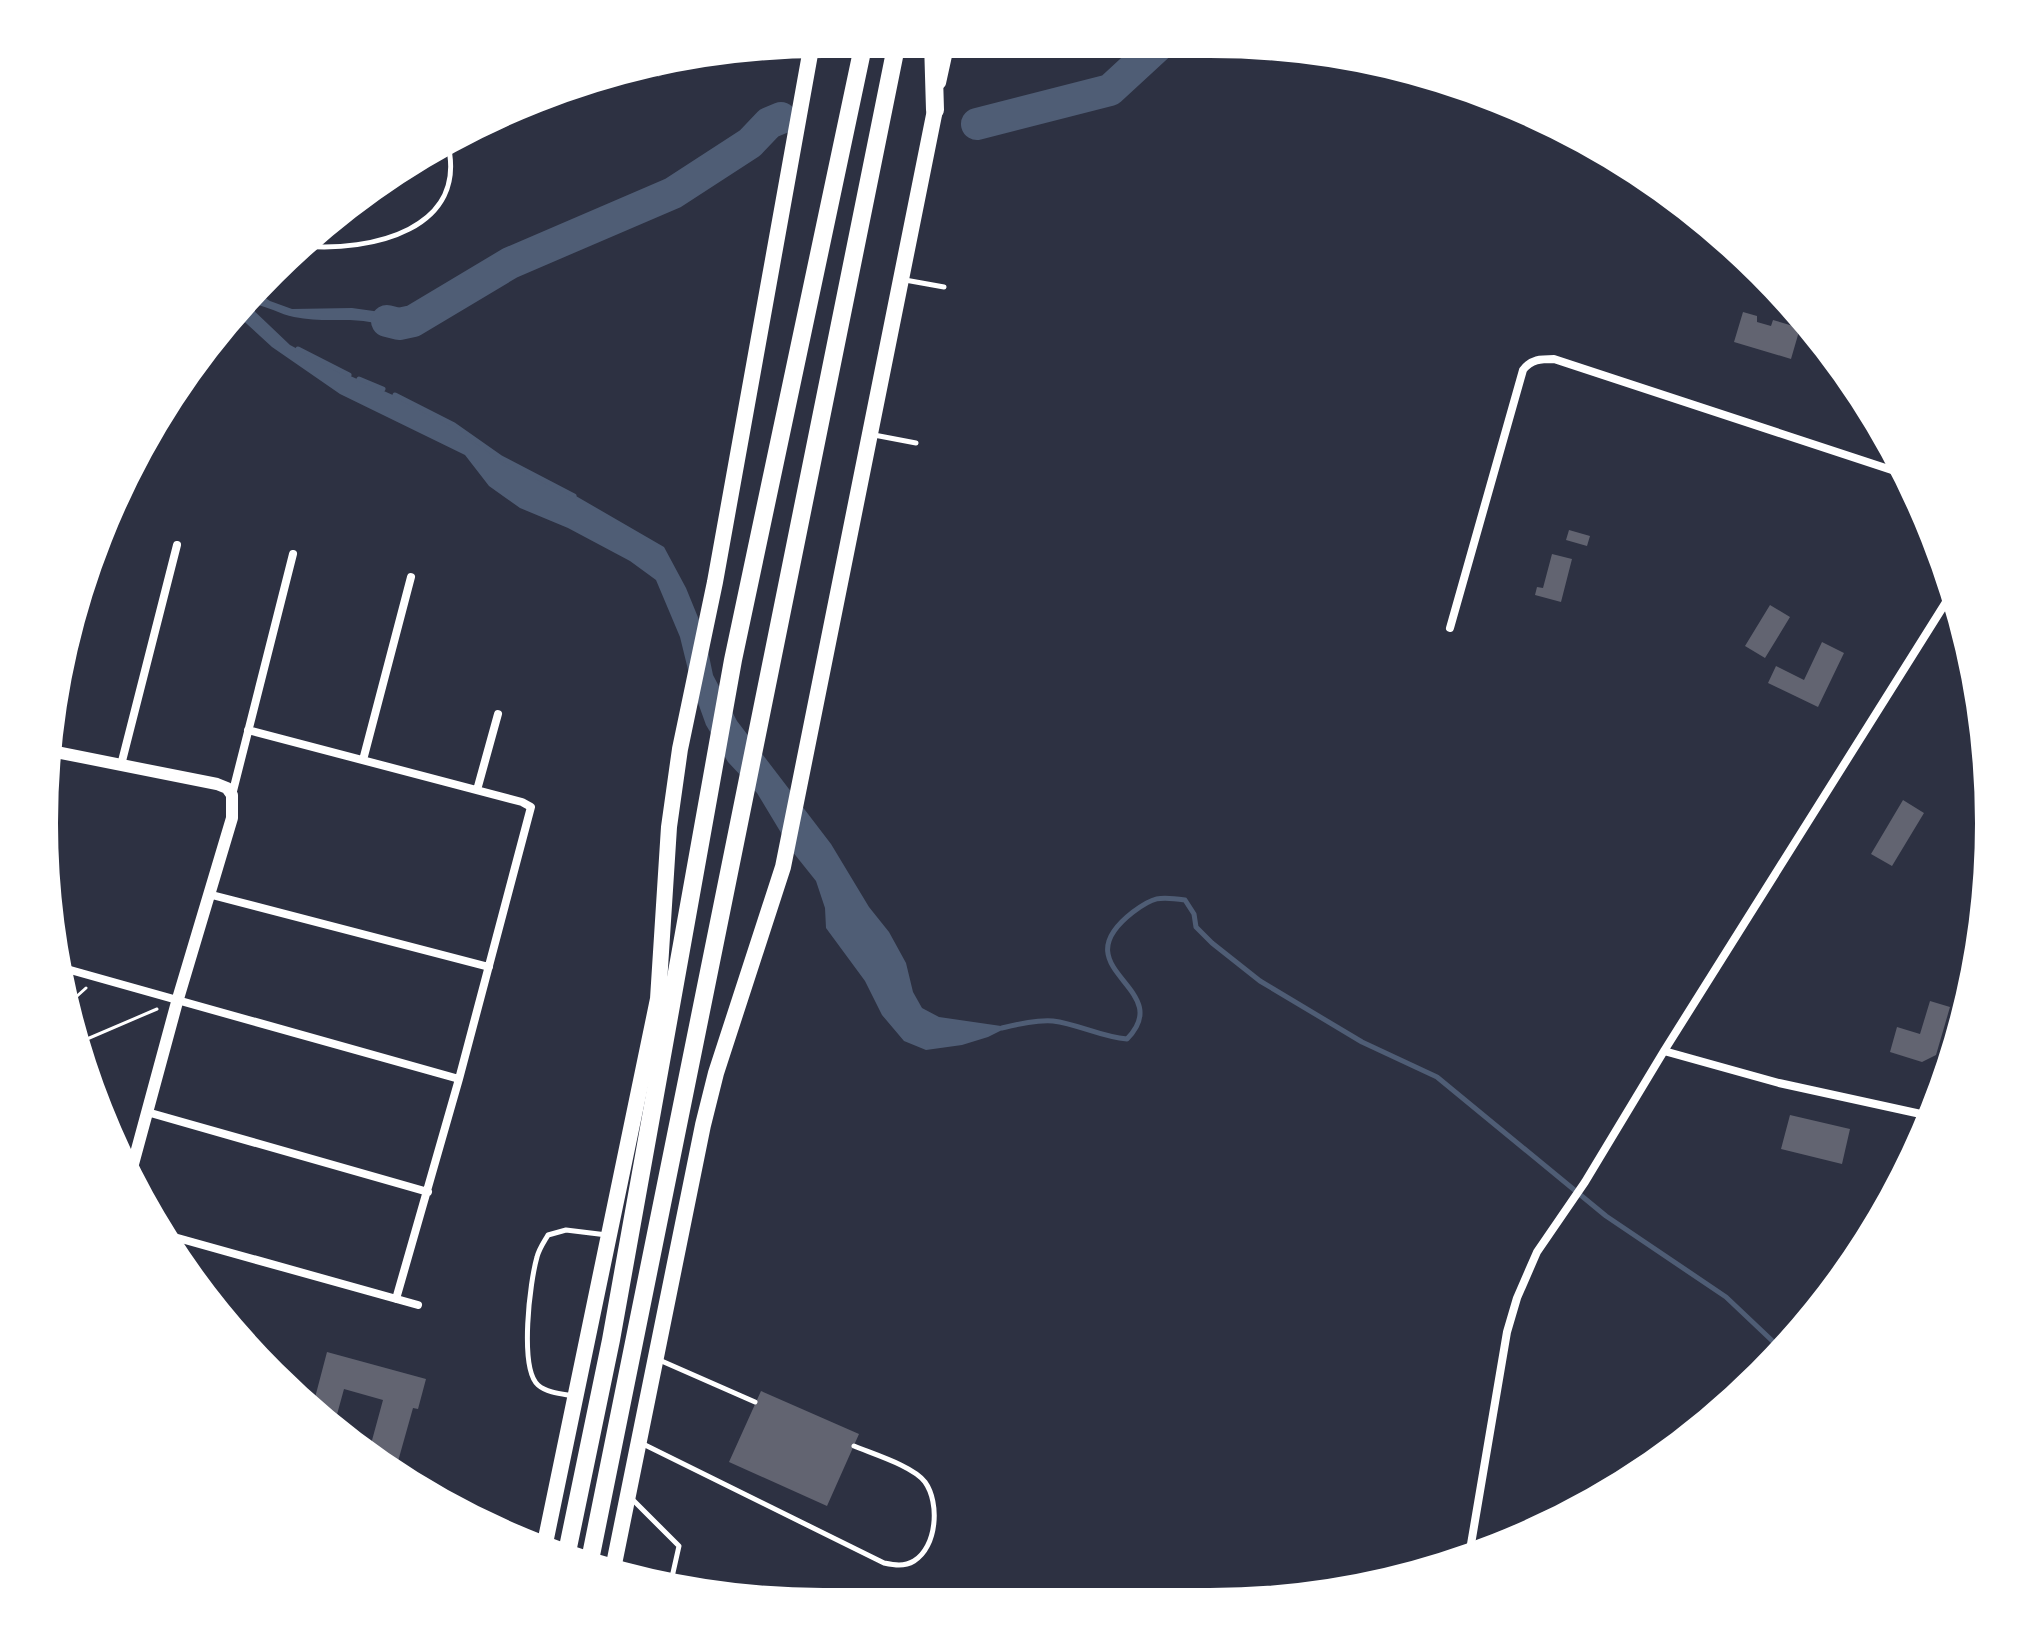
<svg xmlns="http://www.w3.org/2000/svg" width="2033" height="1646" font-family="Montserrat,sans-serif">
	<rect width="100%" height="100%" fill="#2d3142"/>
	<path fill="#4f5d75" d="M255,291L270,301L292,309L352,308L395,314L411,311L422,305L427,313L419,323C392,329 376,321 350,320C331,320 313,321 294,317C278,314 263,303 247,304L290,345L337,370L424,409L454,425L501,458L569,492L664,547L686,588L704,632L713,675L737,721L831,844L869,907L889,932L906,963L913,992L922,1008L939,1017L1008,1027L988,1037L962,1045L926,1050L904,1041L882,1015L865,981L826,928L825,908L816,881L792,851L757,793L728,762L706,725L692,686L680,637L656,580L630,561L568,528L520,508L489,486L465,455L340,394L272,347L237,315Z"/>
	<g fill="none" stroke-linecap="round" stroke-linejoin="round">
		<path stroke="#4f5d75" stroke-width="5" d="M298,349L349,375
			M359,379L383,389
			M395,395L454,425L501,458L574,496
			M1002,1028C1019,1024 1035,1020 1053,1021C1078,1024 1101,1037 1127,1039C1178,987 1058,970 1133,912C1153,897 1159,896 1185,900L1194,914L1196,927L1212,943L1260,981L1362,1042L1437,1077L1606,1216L1726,1297L1783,1351"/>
		<path stroke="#4f5d75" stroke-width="32" d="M977,124L1110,90L1161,43
			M387,321L399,324L413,321L510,263L673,193L750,143L769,123L781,118"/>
	</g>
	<path fill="#626471" d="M695,59L658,77L652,64L669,62Z
		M1743,312L1757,316V322L1771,326L1773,320L1800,328L1791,359L1734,342Z
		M1569,530L1590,536L1587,546L1566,540Z
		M1552,554L1572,559L1561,602L1535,595L1537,587L1543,588Z
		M1770,605L1790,617L1765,658L1745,646Z
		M1822,642L1844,653L1818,707L1768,683L1776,666L1804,680Z
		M1903,800L1924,813L1892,866L1871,854Z
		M1930,1001L1950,1007L1936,1055L1922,1062L1890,1052L1897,1027L1920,1034Z
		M1790,1115L1850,1129L1842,1164L1781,1149Z
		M327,1352L426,1379L418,1409L413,1408L395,1472L368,1455L383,1400L344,1389L333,1429L312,1409Z
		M761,1391L859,1434L827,1506L729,1462Z"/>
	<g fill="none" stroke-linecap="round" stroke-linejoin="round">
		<path stroke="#fff" stroke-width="3" d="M67,1005L86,988
			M80,1042L157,1009"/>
		<path stroke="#fff" stroke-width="5" d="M303,246C370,252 471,230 447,141
			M905,280L944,287
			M874,435L916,443
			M657,1359L755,1402
			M574,1396C563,1394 547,1393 538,1385C519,1368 530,1281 537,1257C539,1249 544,1242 548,1235L566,1230L607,1235
			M643,1444L884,1563C894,1565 904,1567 914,1561C937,1547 940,1503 925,1482C913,1466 873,1454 854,1446
			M632,1499L679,1546L670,1586"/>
		<path stroke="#fff" stroke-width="8" d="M1450,628L1523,370C1531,359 1541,359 1554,359L1910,476
			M248,730L522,802L531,807L459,1079L396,1299
			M363,760L411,577
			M121,765L177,545
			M477,790L498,714
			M232,795L293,554
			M208,894L489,967
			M56,966L459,1079
			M1664,1051L1779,1083L1930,1116
			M147,1112L428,1192
			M167,1235L418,1305
			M1469,1556L1507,1332L1517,1298L1537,1252L1585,1182L1664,1051L1953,591"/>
		<path stroke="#fff" stroke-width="12" d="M940,83L949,42
			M51,751L217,784L227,788L232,795V818L177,1002L129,1179"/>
		<path stroke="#fff" stroke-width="16" d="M544,1548L658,999L669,827L680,749L715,582L812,43
			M612,1574L703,1125L716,1073L783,867L935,110"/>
		<path stroke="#fff" stroke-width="18" d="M933,42L935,110
			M566,1557L611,1340L733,660L864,42
			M589,1565L897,42"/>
	</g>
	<path d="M0 0H2033V1646H0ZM823 56H1210A767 767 0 0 1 1977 823V823A767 767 0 0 1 1210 1590H823A767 767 0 0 1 56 823V823A767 767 0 0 1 823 56Z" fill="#fff" fill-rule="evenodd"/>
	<path fill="none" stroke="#fff" stroke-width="4" d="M823 56H1210A767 767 0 0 1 1977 823V823A767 767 0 0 1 1210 1590H823A767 767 0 0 1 56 823V823A767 767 0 0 1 823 56Z"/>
</svg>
